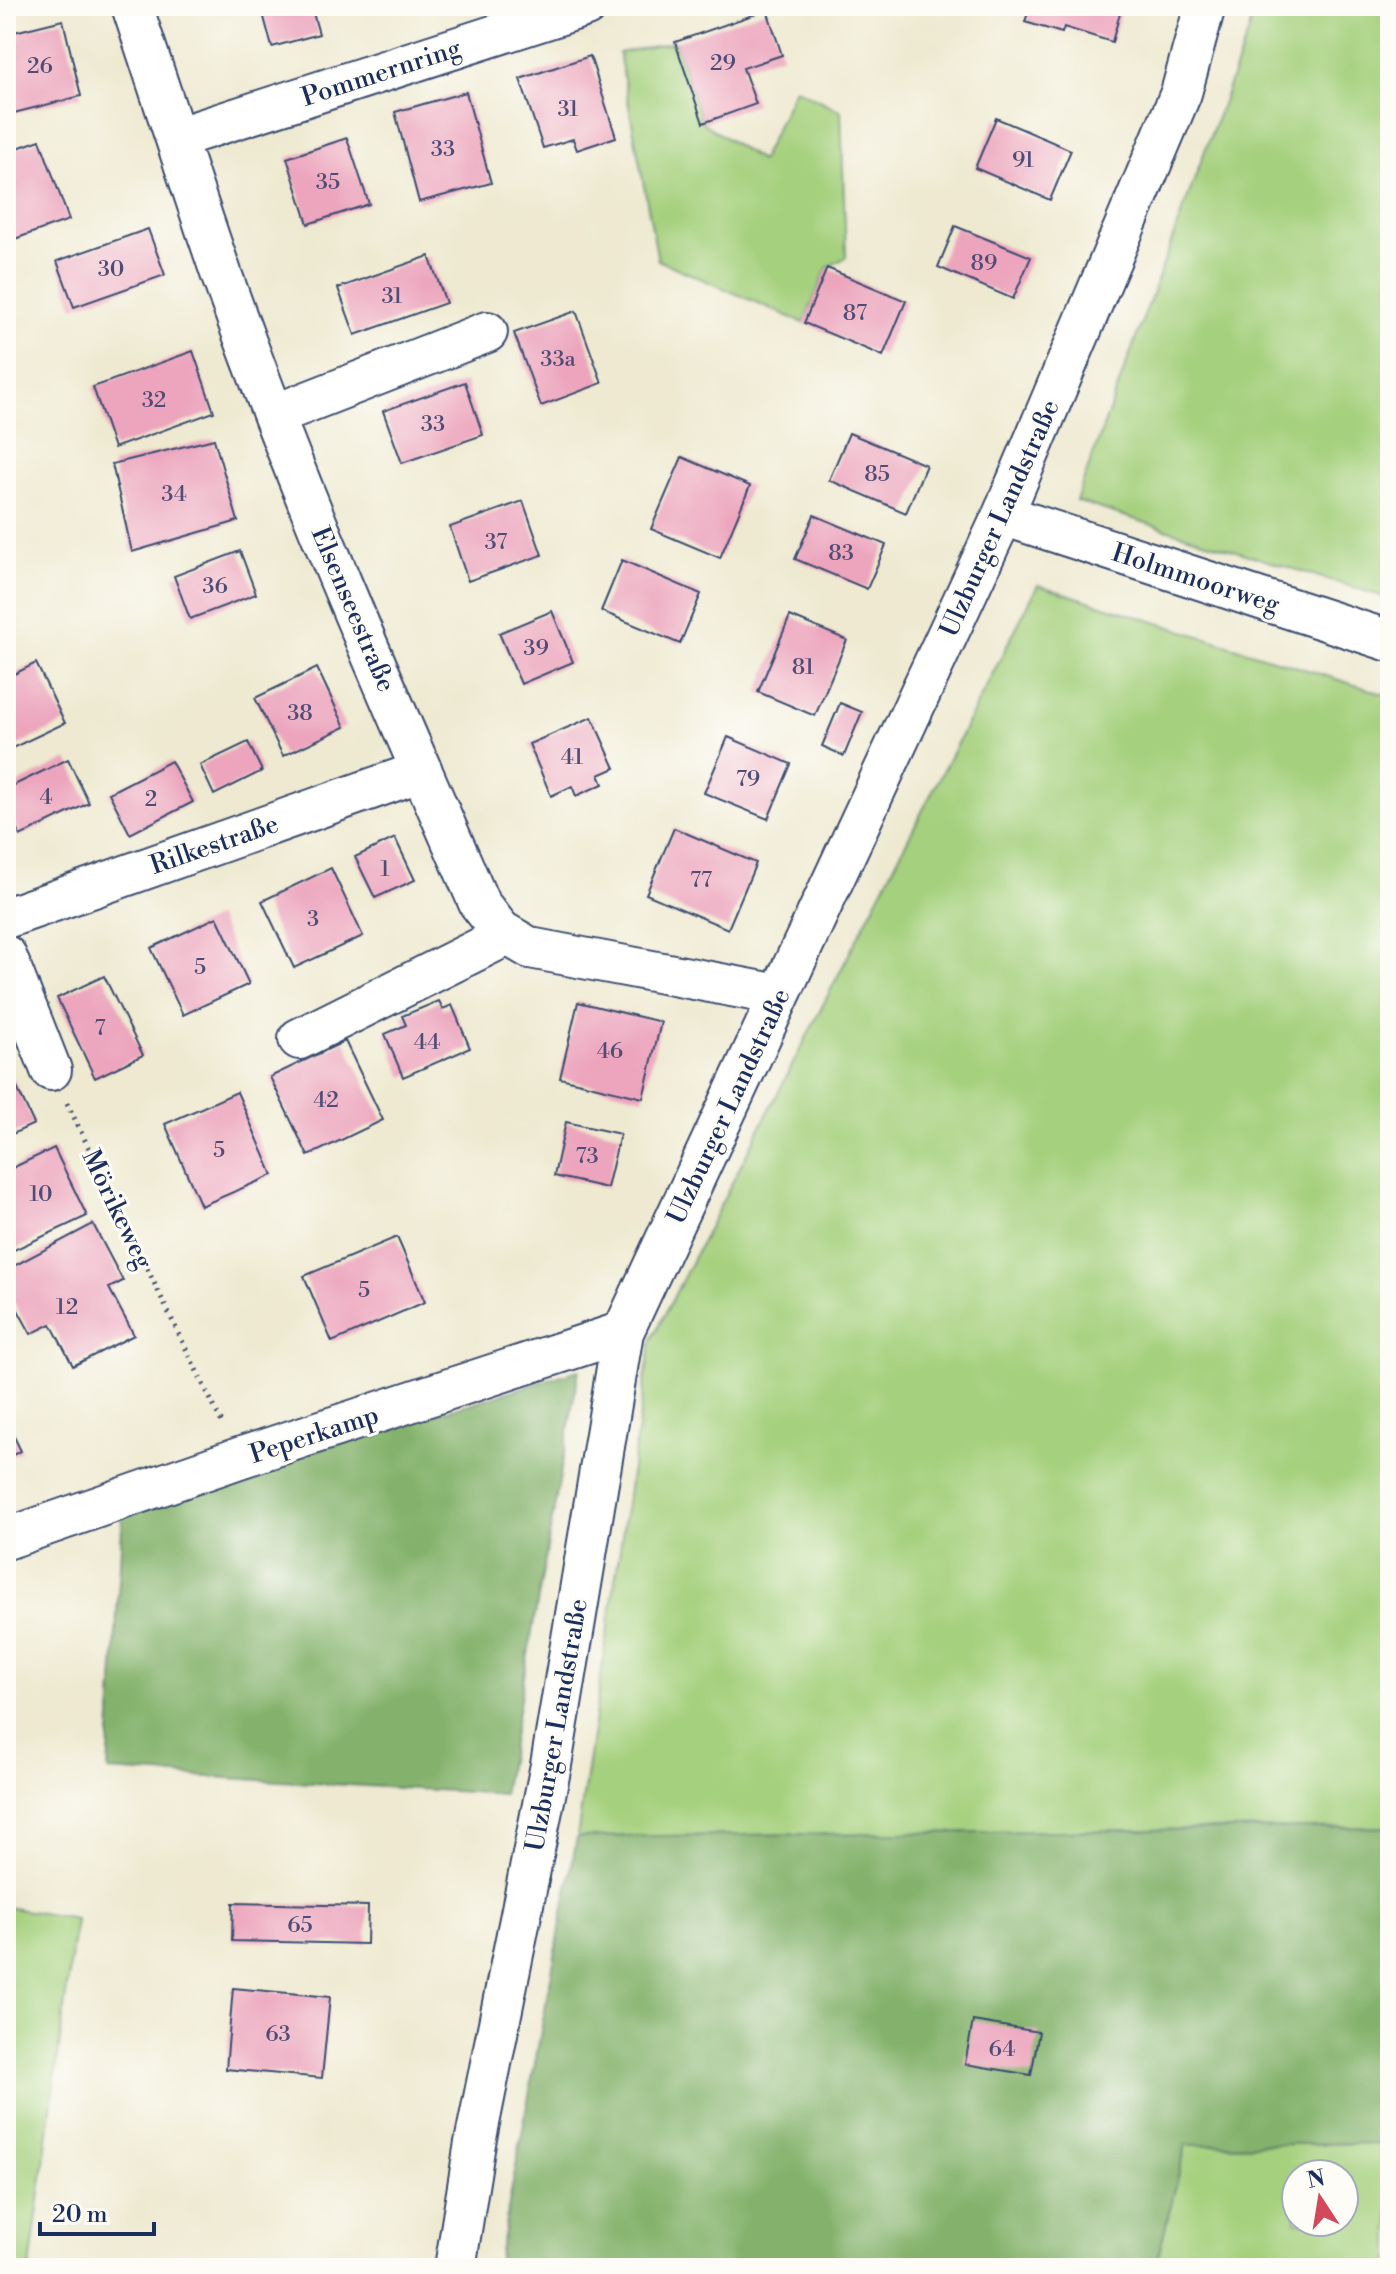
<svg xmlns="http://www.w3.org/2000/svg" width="1396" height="2274" font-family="'Libre Bodoni',serif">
	<rect width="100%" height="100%" fill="#fdfcf7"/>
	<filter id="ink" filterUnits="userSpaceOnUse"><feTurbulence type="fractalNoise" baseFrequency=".0125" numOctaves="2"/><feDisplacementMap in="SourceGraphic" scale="16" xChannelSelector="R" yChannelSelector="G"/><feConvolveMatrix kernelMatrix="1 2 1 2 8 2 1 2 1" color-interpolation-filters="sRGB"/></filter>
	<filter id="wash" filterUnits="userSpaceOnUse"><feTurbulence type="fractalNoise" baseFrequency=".006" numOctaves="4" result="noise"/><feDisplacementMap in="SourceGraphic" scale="32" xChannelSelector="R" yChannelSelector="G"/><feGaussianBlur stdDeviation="1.8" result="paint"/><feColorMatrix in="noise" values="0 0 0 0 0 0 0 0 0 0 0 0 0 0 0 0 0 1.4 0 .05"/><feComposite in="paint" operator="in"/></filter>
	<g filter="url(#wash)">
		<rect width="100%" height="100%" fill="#eee9d0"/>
		<path fill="#a5d07d" stroke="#60806e" stroke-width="2" fill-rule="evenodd" d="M1254,6H1390V599L1076,501L1249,31Z
			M675,42L703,123L761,161L795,88L841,111L846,257L827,268L804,323L658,260L619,53Z
			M1038,585L1390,696V1827L577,1837L651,1341Z
			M6,1907L76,1919L30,2268H6Z
			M1390,2143V2268H1155L1186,2145ZM1296,2174H1344V2222H1296Z"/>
		<path fill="#84b26c" stroke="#507065" stroke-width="2" d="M579,1370L503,1794L108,1771L123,1510Z
			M1390,1827V2143L1186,2145L1155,2268H497L577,1837Z"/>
		<g id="blocks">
			<path fill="#eca5bd" d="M261,6H311L319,34L272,47Z
				M1030,6H1122L1112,42L1064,27L1062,33L1025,22Z
				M767,10L782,55L743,68L756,104L703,123L675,42Z
				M63,20L81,96L6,115V34Z
				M590,56L616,137L577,150L573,139L543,148L520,79Z
				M466,92L491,183L419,202L395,112Z
				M996,118L1071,150L1050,200L975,168Z
				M347,138L369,204L308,224L287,158Z
				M40,140L69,220L6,242V152Z
				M955,226L1031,257L1013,299L938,267Z
				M148,229L165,275L74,307L57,261Z
				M429,256L446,303L355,335L338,288Z
				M827,268L906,301L883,356L804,323Z
				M576,311L602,383L541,406L514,333Z
				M193,351L214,412L114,448L93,387Z
				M465,382L483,435L402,463L383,411Z
				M849,433L926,465L906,513L829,480Z
				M214,439L238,521L132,552L112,464Z
				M682,457L750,486L720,558L651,529Z
				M523,501L542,555L468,581L450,527Z
				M814,515L886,545L867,589L795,559Z
				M240,551L256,594L190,619L174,576Z
				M622,560L701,594L680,644L601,611Z
				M552,611L573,662L521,684L499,633Z
				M790,616L847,640L815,716L758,692Z
				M36,663L65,723L6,751V678Z
				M317,668L345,727L283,756L255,698Z
				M840,703L862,712L844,756L822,746Z
				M592,717L615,768L599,775L603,784L576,796L572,786L551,796L529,744Z
				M728,737L791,764L768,819L704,793Z
				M248,742L262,771L214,795L200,765Z
				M68,759L89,803L20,836L6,806V789Z
				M171,761L193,802L130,834L109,793Z
				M674,828L756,863L728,929L646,894Z
				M395,838L415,880L375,898L355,857Z
				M331,868L363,936L294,968L262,901Z
				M217,917L249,984L183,1015L151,948Z
				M104,976L143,1055L95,1078L57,998Z
				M439,1001L443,1009L452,1005L470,1048L403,1077L385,1034L406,1025L402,1016Z
				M578,1002L661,1022L643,1098L560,1078Z
				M345,1041L383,1120L308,1156L270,1077Z
				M12,1077L34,1124L6,1137V1080Z
				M237,1092L273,1175L201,1206L165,1124Z
				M566,1122L620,1134L607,1188L554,1176Z
				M54,1148L87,1216L12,1251L6,1238V1171Z
				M93,1224L123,1281L109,1288L134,1335L73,1366L51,1324L31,1334L6,1288V1270Z
				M397,1237L425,1302L332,1342L304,1276Z
				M6,1420L21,1451L6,1458Z
				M233,1903L368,1906L367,1944L232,1941Z
				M233,1988L330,1997L322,2078L226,2069Z
				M973,2021L1039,2032L1031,2075L965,2064Z"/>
		</g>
	</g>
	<g filter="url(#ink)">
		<use href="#blocks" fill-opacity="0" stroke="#3b4b6f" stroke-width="2"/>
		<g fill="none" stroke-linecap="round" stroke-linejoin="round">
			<defs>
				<path id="minor" d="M132,6C162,96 191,186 222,276C297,489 389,696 479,903L501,931L530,948L779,995
					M176,138L586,6
					M274,415L487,332
					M1003,515L1390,641
					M6,918L422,771
					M6,956L51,1070
					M299,1039L507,935
					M6,1539L239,1458L623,1332
					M455,2268L475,2143L551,1765L623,1332L1003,515L1181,93L1205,6"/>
			</defs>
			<use href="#minor" stroke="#3b4b6f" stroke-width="44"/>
			<path stroke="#3b4b6f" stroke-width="5" stroke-dasharray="2 6" stroke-linecap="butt" d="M67,1103L223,1425"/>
			<use href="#minor" stroke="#fff" stroke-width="40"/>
		</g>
	</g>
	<g text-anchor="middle" stroke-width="6" stroke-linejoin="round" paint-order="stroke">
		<g font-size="22" fill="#4f4c76">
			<text x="723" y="70">29</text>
			<text x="40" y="73">26</text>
			<text x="568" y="116">31</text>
			<text x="443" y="156">33</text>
			<text x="1023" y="167">91</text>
			<text x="328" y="189">35</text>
			<text x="984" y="270">89</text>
			<text x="111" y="276">30</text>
			<text x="392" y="303">31</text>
			<text x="855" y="320">87</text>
			<text x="558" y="366">33a</text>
			<text x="154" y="407">32</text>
			<text x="433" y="431">33</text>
			<text x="877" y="481">85</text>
			<text x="174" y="501">34</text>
			<text x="496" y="549">37</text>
			<text x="841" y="560">83</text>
			<text x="215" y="593">36</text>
			<text x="536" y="655">39</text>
			<text x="803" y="674">81</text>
			<text x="300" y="720">38</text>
			<text x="572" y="764">41</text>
			<text x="748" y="786">79</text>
			<text x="46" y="804">4</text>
			<text x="151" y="806">2</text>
			<text x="385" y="876">1</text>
			<text x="701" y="887">77</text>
			<text x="313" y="926">3</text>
			<text x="200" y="974">5</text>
			<text x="100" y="1035">7</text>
			<text x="427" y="1049">44</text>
			<text x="610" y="1058">46</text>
			<text x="326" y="1107">42</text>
			<text x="219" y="1157">5</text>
			<text x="587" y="1163">73</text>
			<text x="41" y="1201">10</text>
			<text x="364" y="1297">5</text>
			<text x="67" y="1314">12</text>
			<text x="300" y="1932">65</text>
			<text x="278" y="2041">63</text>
			<text x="1002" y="2056">64</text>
		</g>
		<g font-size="26" fill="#1b2f5e" stroke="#fdfcf7">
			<text transform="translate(381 72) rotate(-18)" y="9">Pommernring</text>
			<text transform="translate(999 518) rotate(-66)" y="9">Ulzburger Landstraße</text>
			<text transform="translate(1196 578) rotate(18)" y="9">Holmmoorweg</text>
			<text transform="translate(354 609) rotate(67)" y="9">Elsenseestraße</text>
			<text transform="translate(214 844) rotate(-19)" y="9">Rilkestraße</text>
			<text transform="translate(728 1106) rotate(-65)" y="9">Ulzburger Landstraße</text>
			<text transform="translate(118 1209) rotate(64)" y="9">Mörikeweg</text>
			<text transform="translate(314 1434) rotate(-18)" y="9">Peperkamp</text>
			<text transform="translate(556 1725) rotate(-80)" y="9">Ulzburger Landstraße</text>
		</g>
	</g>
	<rect width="1396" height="2274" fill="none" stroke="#fdfcf7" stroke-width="32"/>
	<g transform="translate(1320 2198) rotate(348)"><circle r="38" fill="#fdfcf7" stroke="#a3aaba" stroke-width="2"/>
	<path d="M0-6L14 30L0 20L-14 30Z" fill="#d1495b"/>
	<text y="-12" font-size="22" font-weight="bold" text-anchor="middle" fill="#1b2f5e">N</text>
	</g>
	<path d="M40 2222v12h114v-12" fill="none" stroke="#1b2f5e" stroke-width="4"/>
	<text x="52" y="2222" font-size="24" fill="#1b2f5e" stroke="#fdfcf7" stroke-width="6" paint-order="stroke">20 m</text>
</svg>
